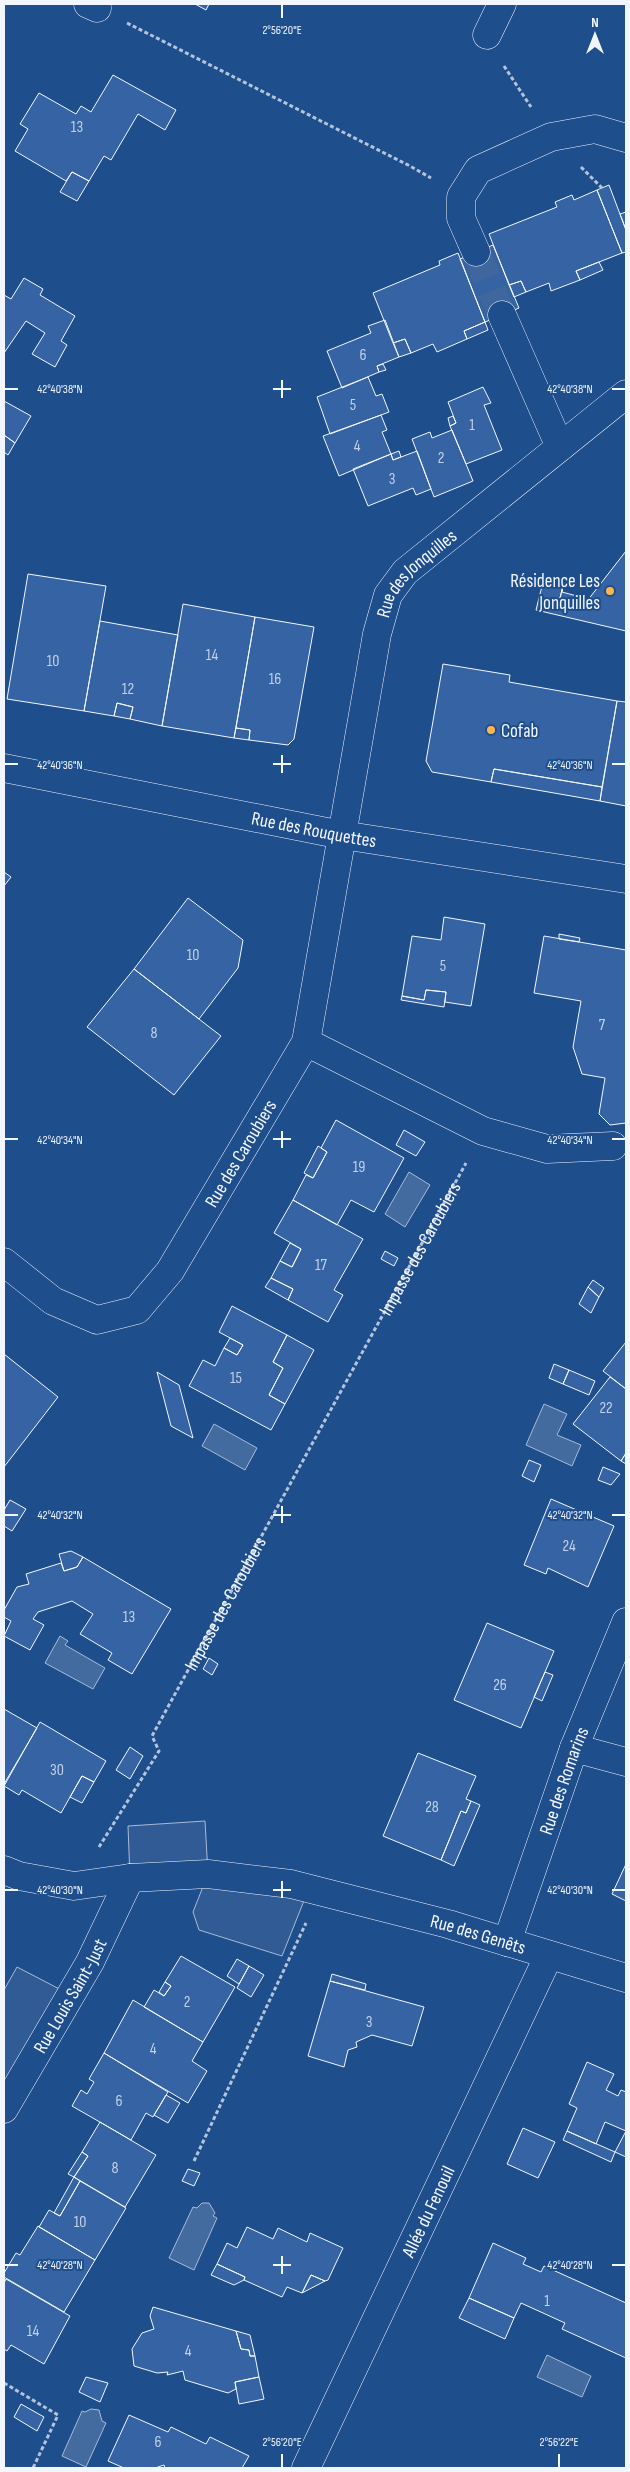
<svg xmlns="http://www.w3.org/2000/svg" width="630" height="2472" font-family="'Sofia Sans Condensed',sans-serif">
	<rect width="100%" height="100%" fill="#1f4e8c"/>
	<path fill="#305b95" stroke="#a8bbd7" d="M205,1821L208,1874L309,1888L282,1956L199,1930L193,1912L208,1874L130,1878L128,1826Z
		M17,1967L69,1994L4,2109V1990Z"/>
	<path fill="#446ba0" stroke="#a8bbd7" d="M409,1172L430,1185L405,1227L385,1214Z
		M544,1404L567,1414L557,1435L581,1445L572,1466L526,1445Z
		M214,1424L257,1448L245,1470L202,1446Z
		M60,1636L68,1641L65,1645L105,1668L93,1689L45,1663Z
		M202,2203H209L215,2213L213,2216L217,2218L194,2270L169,2258L193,2207L197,2208Z
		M547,2355L591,2376L582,2397L537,2377Z
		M91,2409L99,2410L102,2421L106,2423L86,2467L62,2456L82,2411L85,2412Z"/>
	<path fill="#3563a3" stroke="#f2f6ff" d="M195,4H209L206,10Z
		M113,75L176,110L165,130L138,114L111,160L104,156L89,181L72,172L66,181L15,151L28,129L20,124L39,93L76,114L81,106L91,112Z
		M72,172L89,181L77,201L60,192Z
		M609,185L626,230V252L622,253L597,190Z
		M597,190L622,253L576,271L580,280L551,291L549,283L526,292L521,281L509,285L489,234L557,207L555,202L572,195L574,200Z
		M626,212V230L620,214Z
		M493,245L519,308L485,322L460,259Z
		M458,253L485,322L464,331L467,339L437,352L433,344L411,353L405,339L393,343L373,293L440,265L439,261Z
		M599,262L603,270L580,280L576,271Z
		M24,278L43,289L40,295L75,316L61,341L67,345L55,367L32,354L45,333L26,321L4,353V295L11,299Z
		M521,281L526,292L514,297L509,285Z
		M385,320L399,357L377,366L379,372L342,388L327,351L371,333L368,326Z
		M485,322L488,330L467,339L464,331Z
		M405,339L411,353L399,357L393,343Z
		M383,364L386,370L379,372L377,366Z
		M368,377L376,396L382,394L389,412L330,434L317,397Z
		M483,387L491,403L484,405L502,450L466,464L450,426L456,423L448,402Z
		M4,401L31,416L15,443L4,435Z
		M381,415L387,430L382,432L391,454L339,476L323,436Z
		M453,416L456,423L450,426L448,418Z
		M452,430L473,481L434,497L412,439L430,432L432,438Z
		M4,435L15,443L8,455L4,452Z
		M399,451L401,457L393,460L391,454Z
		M417,451L431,489L416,495L413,488L368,506L353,469L391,454L393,460Z
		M626,551V631L536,610L544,578L564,582L560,598L584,605Z
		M28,574L106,586L84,711L7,699Z
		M564,582L562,592L588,599L583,605L560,598Z
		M183,604L255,617L234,738L162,726Z
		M255,617L314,627L294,739L288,745L249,740L250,730L236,728Z
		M100,621L178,635L162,726L130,719L133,707L117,703L114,716L84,711Z
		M443,664L510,675L509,682L617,701L602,787L494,769L491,782L432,772L426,761Z
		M617,701L626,702V806L600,801Z
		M117,703L133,707L130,719L114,716Z
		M236,728L250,730L249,740L234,738Z
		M494,769L602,787L600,801L491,782Z
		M4,872L11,877L4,886Z
		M188,898L243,940L238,968L199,1019L134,969Z
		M444,917L485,924L471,1006L445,1002L446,992L426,990L424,1000L402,996L412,936L441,940Z
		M559,934L580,938L579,942L559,939Z
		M544,936L626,950V1123L610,1125L599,1114L605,1078L582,1074L573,1047L581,1001L534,993Z
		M134,969L221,1036L174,1095L87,1027Z
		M426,990L446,992L444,1007L401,1000L402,996L424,1000Z
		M336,1120L404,1158L374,1212L351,1200L337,1225L293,1200L306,1175L313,1178L327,1152L321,1148Z
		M404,1130L425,1142L416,1156L396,1145Z
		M318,1146L327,1152L313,1178L304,1173Z
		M293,1200L363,1239L334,1290L343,1295L328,1322L288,1300L293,1289L271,1278L280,1261L292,1267L301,1249L274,1233Z
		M290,1243L301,1249L292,1267L280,1261Z
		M385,1251L398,1258L394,1266L381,1259Z
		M271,1278L293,1289L288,1300L265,1287Z
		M593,1280L604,1288L599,1297L588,1287Z
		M588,1287L599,1297L591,1313L579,1304Z
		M232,1306L287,1335L273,1362L283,1368L269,1395L285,1404L271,1430L189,1386L203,1360L215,1366L224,1348L237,1355L243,1345L219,1332Z
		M287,1335L314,1350L285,1404L269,1395L283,1368L273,1362Z
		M230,1338L243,1345L237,1355L224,1348Z
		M626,1342V1389L603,1371Z
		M4,1354L58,1397L4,1467Z
		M554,1364L569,1370L563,1384L549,1378Z
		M569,1370L595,1381L589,1395L563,1384Z
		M157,1372L179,1385L193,1438L171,1426Z
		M610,1377L626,1389V1453L621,1461L573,1424Z
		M626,1453V1464L621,1461Z
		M529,1460L541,1465L534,1482L522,1476Z
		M603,1467L620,1474L611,1485L598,1480Z
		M551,1499L614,1526L588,1587L548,1568L546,1574L524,1565Z
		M10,1500L26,1509L12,1531L4,1526V1510Z
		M71,1551L83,1557L77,1567L64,1571L59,1554Z
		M83,1557L171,1609L132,1674L108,1660L112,1653L80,1634L93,1614L72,1601L38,1612L33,1619L44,1625L30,1650L4,1636L11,1621L4,1617V1610L17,1587L29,1584L26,1574L61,1563L64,1571L77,1567Z
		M487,1623L554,1651L521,1728L454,1700Z
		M209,1658L218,1664L212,1675L203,1669Z
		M545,1672L553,1675L542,1701L534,1697Z
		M4,1709L37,1728L4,1784Z
		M40,1722L106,1761L94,1782L82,1776L61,1813L22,1790L19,1795L4,1786Z
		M130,1747L143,1756L130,1779L116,1770Z
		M418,1753L476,1776L466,1799L471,1801L466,1813L461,1811L441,1860L383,1836Z
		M82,1776L94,1782L82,1803L70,1797Z
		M471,1801L480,1805L454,1866L441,1860L461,1811L466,1813Z
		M626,1864V1901L612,1894Z
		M181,1956L235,1987L203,2042L144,2007L154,1990L164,1996L171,1986L165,1982Z
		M237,1959L249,1966L239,1984L227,1976Z
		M249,1966L264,1975L251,1997L237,1988Z
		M332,1974L366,1984L365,1990L330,1981Z
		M330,1981L424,2007L412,2046L372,2035L356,2042L357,2047L348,2050L344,2067L308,2056Z
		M165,1982L171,1986L164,1996L159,1992Z
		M133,2000L203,2042L192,2061L207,2071L188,2103L104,2053Z
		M104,2053L168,2092L153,2117L146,2113L131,2140L72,2106L81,2090L87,2094L94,2082L89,2079Z
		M587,2062L614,2074L606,2090L618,2096L621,2090L626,2092V2157L615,2152L626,2131L605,2122L596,2144L567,2131L577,2108L569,2104Z
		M166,2095L180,2103L168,2123L154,2115Z
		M100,2122L156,2155L125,2207L74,2177L88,2156L82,2152Z
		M523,2128L555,2142L538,2178L507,2164Z
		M567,2131L615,2152L611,2162L563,2140Z
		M82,2152L88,2156L74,2177L68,2174Z
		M188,2169L200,2173L194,2186L182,2181Z
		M74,2177L80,2181L60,2216L54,2213Z
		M80,2181L126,2208L95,2260L39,2227L49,2210L60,2216Z
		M38,2226L95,2260L64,2312L4,2277V2273L16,2253L20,2255Z
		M247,2227L273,2239L278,2228L307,2242L310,2233L343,2248L328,2280L325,2281L311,2275L302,2293L287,2287L282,2297L244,2280L245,2277L217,2264L227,2243L237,2248Z
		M493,2243L526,2258L523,2264L541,2272L544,2266L626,2303V2358L562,2329L565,2323L521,2303L514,2318L469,2298Z
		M217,2264L245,2277L244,2280L234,2285L211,2275Z
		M311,2275L325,2281L302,2293Z
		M6,2279L70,2316L44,2364L11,2345L7,2351L4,2349V2283Z
		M469,2298L514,2318L505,2339L459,2318Z
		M153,2307L236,2331L241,2349L249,2350L250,2356H255L259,2377L235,2382L236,2389L228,2393L185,2380L183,2371L167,2375L168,2372L157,2373L134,2366L132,2349L142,2333L154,2329L150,2316Z
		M236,2331L250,2335L255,2356H250L249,2350L241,2349Z
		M86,2377L108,2383L100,2402L79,2392Z
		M259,2377L264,2399L239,2404L235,2382Z
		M21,2404L44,2417L37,2431L14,2417Z
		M129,2415L168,2432L171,2427L206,2444L210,2437L249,2456L242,2468H165L164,2465L155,2468H124L108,2461Z"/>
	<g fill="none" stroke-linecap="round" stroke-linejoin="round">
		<path stroke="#3f679d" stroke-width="28" stroke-dasharray="28 14" stroke-linecap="butt" d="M476,252L502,315"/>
		<defs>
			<g id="minor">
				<path d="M88,4L97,8"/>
				<path d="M487,35L502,4"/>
				<path d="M476,252L461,218V197L478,170L551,137L595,129L626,138"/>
				<path d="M502,315L560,447"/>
				<path id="s2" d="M4,768L342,835L626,879"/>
				<path d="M306,1042L483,1131L547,1149L613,1146"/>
				<path id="s3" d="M4,1262L53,1301L97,1320L137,1310L170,1271L306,1042L377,634L388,595L405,572L626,394"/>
				<path d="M574,1748L626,1762"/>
				<path id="s4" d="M4,1870L19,1876L74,1886L130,1878L208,1874L291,1884L448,1924L626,1978"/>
				<path id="s5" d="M507,1942L574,1748L626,1622"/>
				<path id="s6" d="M4,2109L90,1962L130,1878"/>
				<path id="s7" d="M306,2468L549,1955"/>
			</g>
		</defs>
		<use href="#minor" stroke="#f2f6ff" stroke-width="29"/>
		<g stroke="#b3c4dc" stroke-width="3" stroke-dasharray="4 2.5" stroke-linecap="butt">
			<path d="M127,23L410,166L431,178"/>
			<path d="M504,66L531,107"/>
			<path d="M581,167L602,188"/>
			<path id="s1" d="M99,1847L159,1751L152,1736L466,1163"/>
			<path d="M194,2161L306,1923"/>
			<path d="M4,2383L58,2415L33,2468"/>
		</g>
		<use href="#minor" stroke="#1f4e8c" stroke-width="28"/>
	</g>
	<path fill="none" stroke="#f2f6ff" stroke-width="2" d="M282,5V18M282,380V398M5,389H18M273,389H291M612,389H625M282,755V773M5,764H18M273,764H291M612,764H625M282,1131V1148M5,1139H18M273,1139H291M612,1139H625M282,1506V1523M5,1515H18M273,1515H291M612,1515H625M282,1881V1898M5,1890H18M273,1890H291M612,1890H625M282,2256V2274M5,2265H18M273,2265H291M612,2265H625M282,2454V2467M559,2454V2467"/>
	<g fill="#ffb74d" stroke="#1f4e8c" stroke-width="2">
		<circle cx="610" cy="591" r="5"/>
		<circle cx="491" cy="730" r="5"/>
	</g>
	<g text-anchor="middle" stroke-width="4" stroke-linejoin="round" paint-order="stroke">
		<g font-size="16" fill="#c3d1e8">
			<text x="77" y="132">13</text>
			<text x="363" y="360">6</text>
			<text x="353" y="410">5</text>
			<text x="472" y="430">1</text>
			<text x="357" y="451">4</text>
			<text x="441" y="463">2</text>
			<text x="392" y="484">3</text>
			<text x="212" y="660">14</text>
			<text x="53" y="666">10</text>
			<text x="275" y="684">16</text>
			<text x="128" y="694">12</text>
			<text x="193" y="960">10</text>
			<text x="443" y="971">5</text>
			<text x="602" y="1030">7</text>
			<text x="154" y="1038">8</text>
			<text x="359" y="1172">19</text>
			<text x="321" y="1270">17</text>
			<text x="236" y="1383">15</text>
			<text x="606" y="1413">22</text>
			<text x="569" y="1551">24</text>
			<text x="129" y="1622">13</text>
			<text x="500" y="1690">26</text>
			<text x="57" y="1775">30</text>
			<text x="432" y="1812">28</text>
			<text x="187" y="2007">2</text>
			<text x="369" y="2027">3</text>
			<text x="153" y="2054">4</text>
			<text x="119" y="2106">6</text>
			<text x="115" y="2173">8</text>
			<text x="80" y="2227">10</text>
			<text x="547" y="2306">1</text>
			<text x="33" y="2336">14</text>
			<text x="188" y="2356">4</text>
			<text x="158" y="2447">6</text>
		</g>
		<g font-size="19" fill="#f2f6ff" stroke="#1f4e8c">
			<text dy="7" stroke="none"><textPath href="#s3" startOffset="958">Rue des Jonquilles</textPath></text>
			<text dy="7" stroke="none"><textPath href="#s2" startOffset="316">Rue des Rouquettes</textPath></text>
			<text dy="7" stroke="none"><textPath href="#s3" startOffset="340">Rue des Caroubiers</textPath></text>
			<text dy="7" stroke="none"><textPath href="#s1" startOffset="686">Impasse des Caroubiers</textPath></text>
			<text dy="7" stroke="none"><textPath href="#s1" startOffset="281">Impasse des Caroubiers</textPath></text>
			<text dy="7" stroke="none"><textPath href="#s5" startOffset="171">Rue des Romarins</textPath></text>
			<text dy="7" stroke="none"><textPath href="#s4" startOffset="484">Rue des Genêts</textPath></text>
			<text dy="7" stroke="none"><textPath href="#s6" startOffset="131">Rue Louis Saint-Just</textPath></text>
			<text dy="7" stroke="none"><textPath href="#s7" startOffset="284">Allée du Fenouil</textPath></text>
		</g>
		<g font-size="19" fill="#f2f6ff" stroke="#1f4e8c" text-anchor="end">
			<text x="600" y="587">Résidence Les<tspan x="600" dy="22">Jonquilles</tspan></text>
			<text x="501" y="737" text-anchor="start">Cofab</text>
		</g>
	</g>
	<g font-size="12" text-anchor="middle" fill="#f2f6ff" stroke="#1f4e8c" stroke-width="4" stroke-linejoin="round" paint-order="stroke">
		<text x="282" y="34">2°56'20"E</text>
		<text x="60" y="393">42°40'38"N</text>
		<text x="570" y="393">42°40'38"N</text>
		<text x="60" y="769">42°40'36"N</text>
		<text x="570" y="769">42°40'36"N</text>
		<text x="60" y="1144">42°40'34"N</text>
		<text x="570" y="1144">42°40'34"N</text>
		<text x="60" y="1519">42°40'32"N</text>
		<text x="570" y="1519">42°40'32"N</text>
		<text x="60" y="1894">42°40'30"N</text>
		<text x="570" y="1894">42°40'30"N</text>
		<text x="60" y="2269">42°40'28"N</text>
		<text x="570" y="2269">42°40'28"N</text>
		<text x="282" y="2446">2°56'20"E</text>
		<text x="559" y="2446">2°56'22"E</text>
	</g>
	<rect width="630" height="2472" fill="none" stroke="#f2f6ff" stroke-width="10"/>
	<g transform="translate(595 35)" stroke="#1f4e8c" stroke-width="4" paint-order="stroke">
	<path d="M0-4L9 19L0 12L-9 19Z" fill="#f2f6ff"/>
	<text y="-8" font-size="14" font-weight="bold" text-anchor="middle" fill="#f2f6ff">N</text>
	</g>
</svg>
